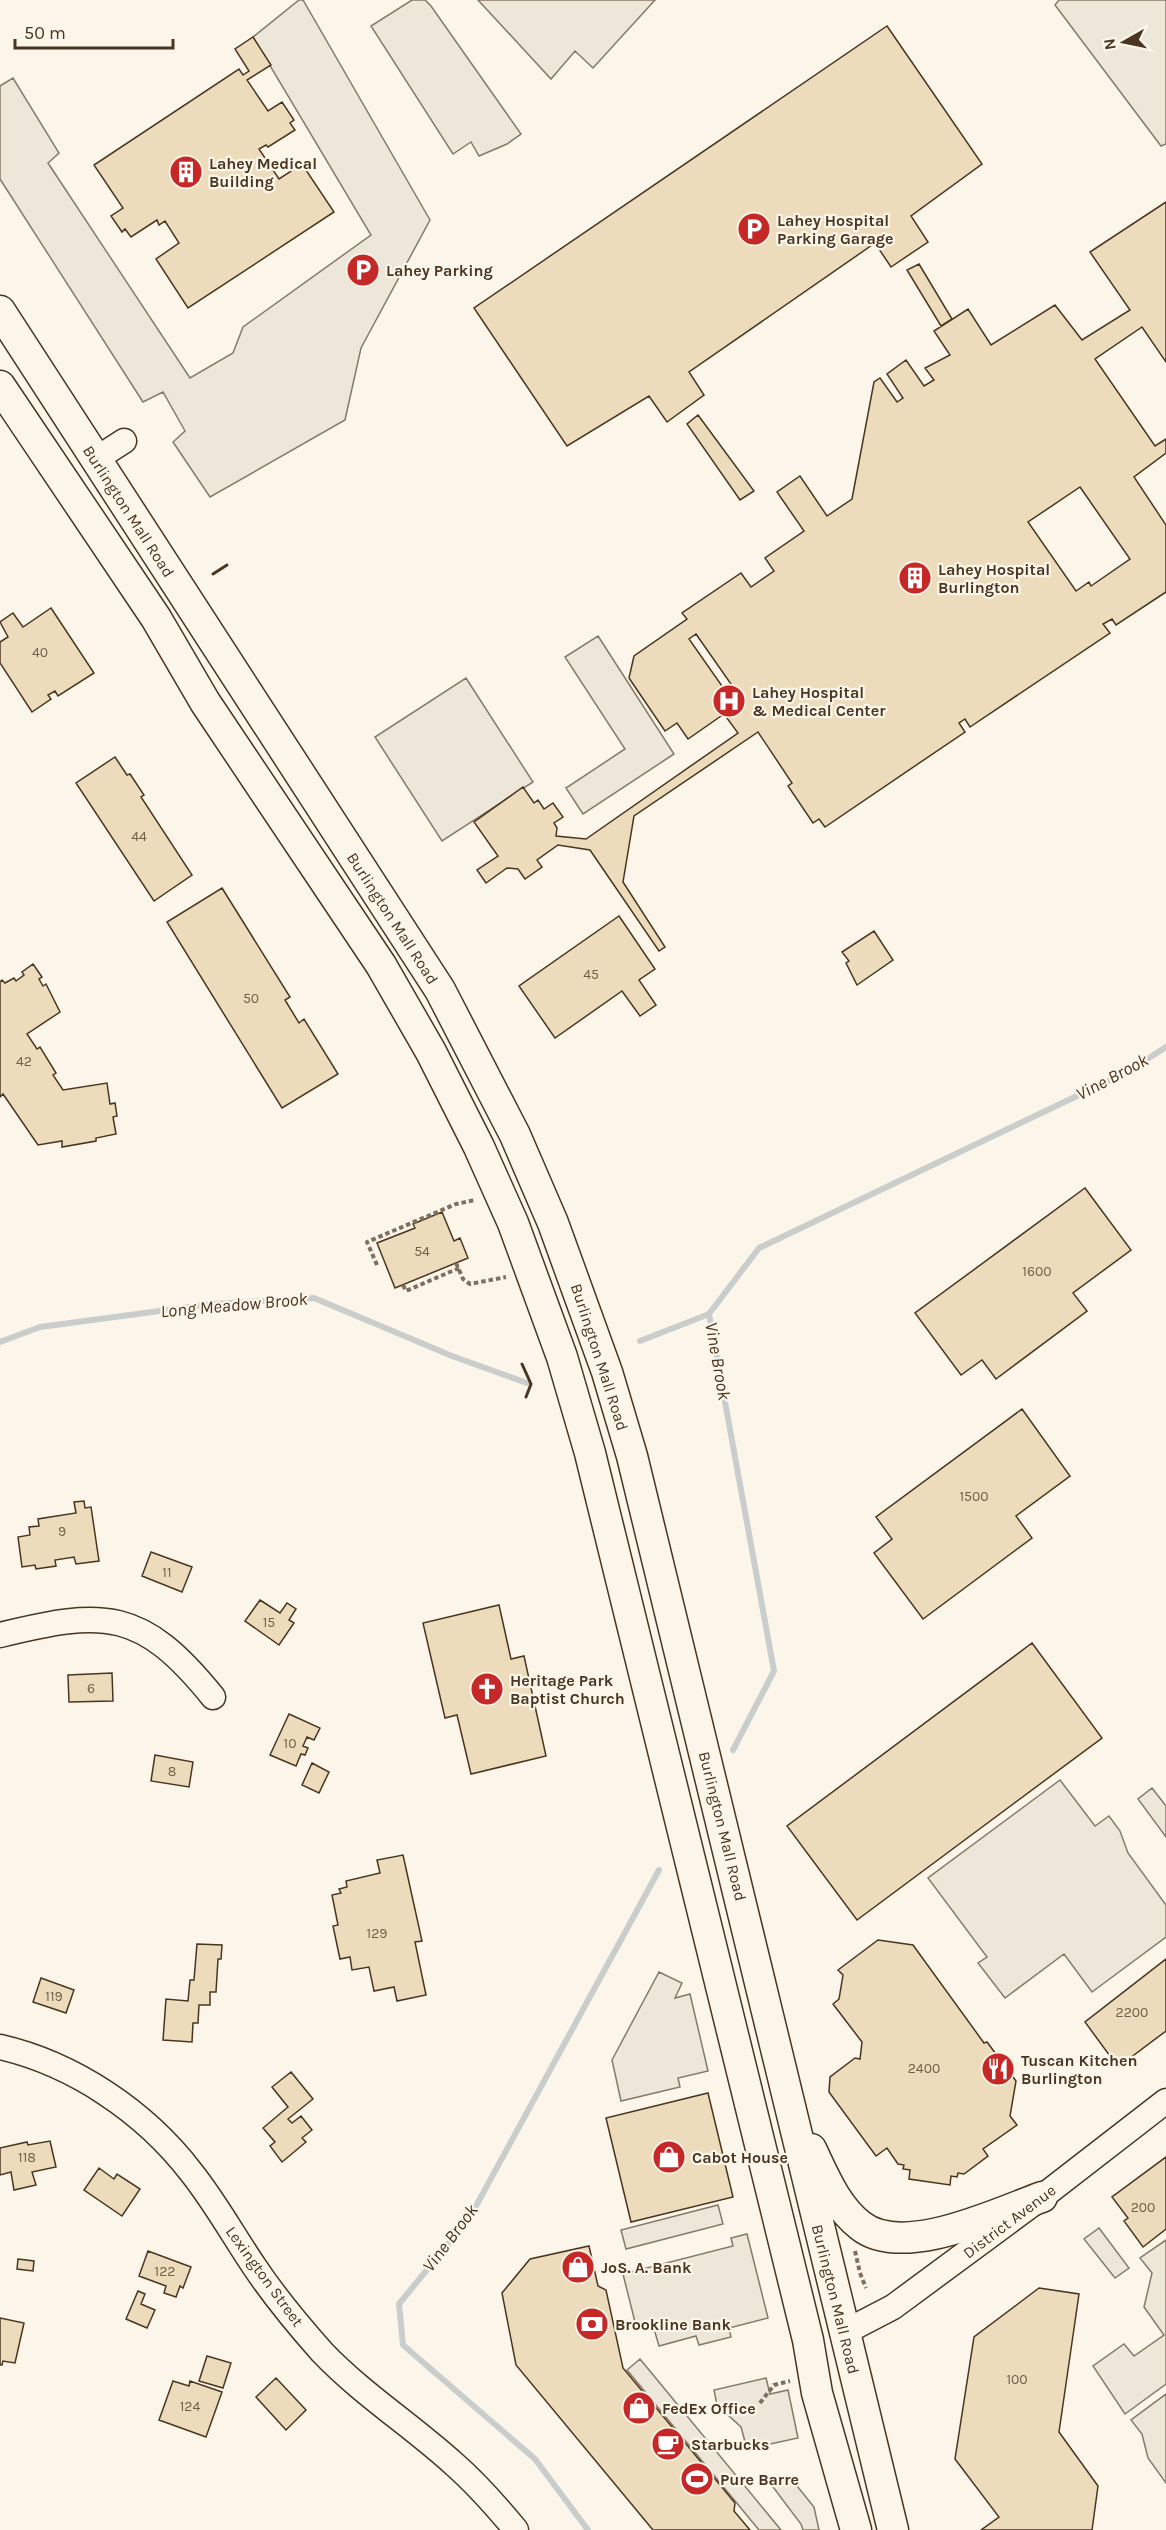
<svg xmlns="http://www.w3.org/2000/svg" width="1166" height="2530" font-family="Karla,sans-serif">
	<rect width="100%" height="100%" fill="#fbf6e9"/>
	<path fill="#ede7d9" stroke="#887966" stroke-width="1.5" d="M299,0H303L430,220L361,348L345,420L210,497L173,442L185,431L163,392L143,402L0,179V86L13,78L59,153L48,163L190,378L233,353L243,327L371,235L253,37Z
		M412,0H425L431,6L521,134L507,144L479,156L471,142L453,154L371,26Z
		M478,0H655L593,68L575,51L551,79Z
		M1059,0H1166V144L1161,146L1055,5Z
		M598,636L674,754L583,814L566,788L625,749L565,657Z
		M466,678L533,782L442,841L375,737Z
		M1060,1780L1095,1826L1109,1816L1120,1831L1128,1853L1166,1905V1937L1092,1992L1064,1954L1005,1998L978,1963L987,1957L928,1878Z
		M1152,1788L1166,1806V1837L1138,1799Z
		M659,1972L682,1983L675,1998L690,1994L708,2071L678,2078L680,2087L621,2101L612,2060Z
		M718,2205L723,2224L626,2249L621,2230Z
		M1099,2228L1129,2268L1115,2278L1084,2239Z
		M747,2234L768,2318L729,2328L731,2337L699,2345L696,2336L659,2346L652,2322L636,2326L623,2274L733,2246L731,2238Z
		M1166,2240V2384L1125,2414L1093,2366L1124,2344L1134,2356L1164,2335L1144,2307L1152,2273L1140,2258Z
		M640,2359L781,2530H759L627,2370Z
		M766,2378L770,2394L788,2390L798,2438L747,2449L741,2427L717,2405L714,2390Z
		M1166,2394V2483L1148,2458L1142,2434L1131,2420Z
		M789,2476L814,2507L819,2530H803L801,2524L773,2487Z"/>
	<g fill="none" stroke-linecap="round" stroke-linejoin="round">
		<path stroke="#c9cecd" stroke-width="6" d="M640,1341L709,1314
			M0,1342L40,1327L212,1304L314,1298L452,1356L527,1383
			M733,1750L774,1671L709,1314L759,1248L1127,1072L1166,1047
			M588,2530L535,2459L403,2345L399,2304L470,2217L659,1870"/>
	</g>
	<path fill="#ecdcbc" stroke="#4a3520" stroke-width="1.5" fill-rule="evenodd" d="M887,26L982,164L911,216L928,242L891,267L875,243L689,372L704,395L667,422L649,396L567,446L474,308Z
		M253,37L271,65L247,80L268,111L282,102L294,120L290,123L295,130L268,147L266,145L259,149L279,179L302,164L334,212L188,308L156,259L179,243L165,221L159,225L157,220L131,237L125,229L122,232L111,216L123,208L94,165L239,69L243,75L249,71L235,49Z
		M1166,202V362L1142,327L1095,359L1155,446L1166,439V453L1134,477L1166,525V592L1116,625L1112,619L1103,624L1110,633L970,727L965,719L959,723L965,732L825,827L819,819L813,823L788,786L792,783L758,732L634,816L623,882L665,947L659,951L590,850L558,845L537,860L542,867L525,879L518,869L507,868L486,883L477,870L498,856L474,822L523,787L534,803L538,800L544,809L553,803L563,817L554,823L557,828L556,836L586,839L738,733L724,714L688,739L677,723L665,731L629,678L634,656L687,619L682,613L741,573L751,587L774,571L765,558L804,531L777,492L800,476L827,516L852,499L874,382L880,378L897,402L903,398L887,374L906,360L924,386L934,380L925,368L950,355L934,331L968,309L991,345L1055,305L1082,340L1130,310L1090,252ZM1080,487L1130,559L1091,586L1089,582L1076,591L1028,522ZM696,634L731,684L724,689L689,639Z
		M919,264L952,319L941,326L907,270Z
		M698,415L754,491L740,500L687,424Z
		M51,608L94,673L58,696L55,691L48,695L51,699L32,712L0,663V642L8,637L0,622L13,613L23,627Z
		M115,757L127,775L130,774L144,795L141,797L192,875L154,901L76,783Z
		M222,888L290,997L285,1000L299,1023L304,1019L338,1074L282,1108L167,922Z
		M619,916L655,969L639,980L656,1005L640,1016L622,991L555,1038L519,986Z
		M874,931L893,960L857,985L846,963L849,961L842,952Z
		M33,964L42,977L39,979L43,986L46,984L60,1012L27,1034L37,1049L40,1047L56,1073L53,1075L63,1090L107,1083L110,1104L115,1103L117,1116L113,1117L116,1134L96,1138V1141L62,1147V1141L38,1145L3,1094L0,1097V982L2,980L5,983L14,978L16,981L24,975L22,972Z
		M1085,1188L1131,1250L1073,1293L1087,1311L996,1379L982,1360L961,1375L915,1313Z
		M442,1212L454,1241L460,1238L468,1258L395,1288L377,1243L415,1228L413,1224Z
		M1022,1409L1070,1476L1016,1516L1032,1538L923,1619L874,1553L892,1539L876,1517Z
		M84,1501L85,1508L91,1507L99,1561L76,1564L74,1557L55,1560L56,1566L36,1569L35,1565L22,1567L18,1537L30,1535L29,1527L39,1526L38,1519L76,1513L74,1502Z
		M151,1552L192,1567L182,1592L142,1576Z
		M260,1600L280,1613L287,1603L296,1609L289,1620L294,1623L279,1645L245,1621Z
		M499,1605L511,1659L524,1656L546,1756L471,1774L457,1715L445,1718L423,1623Z
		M1032,1643L1102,1738L857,1920L787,1826Z
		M112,1673L113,1701L69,1702L68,1675Z
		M289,1714L320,1728L314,1740L307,1737L303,1746L308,1748L305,1755L301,1754L296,1766L270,1755Z
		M155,1755L193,1762L189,1787L151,1781Z
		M312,1763L329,1772L319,1793L302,1785Z
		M403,1855L422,1941L415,1942L426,1995L397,2001L394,1987L374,1991L369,1967L352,1970L350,1957L340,1959L333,1926L338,1925L332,1895L341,1893L339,1889L347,1887L346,1881L380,1873L377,1860Z
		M878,1940L913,1945L984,2043L987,2042L1016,2081L1010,2116L1017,2125L983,2149L988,2156L964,2174L958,2173L957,2177L951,2176L950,2185L909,2179L910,2170L903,2169L904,2165L898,2164L887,2148L876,2156L829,2092L830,2077L855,2058L860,2059L862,2042L833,2004L839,1999L843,1975L838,1970Z
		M197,1944L222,1945L221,1959H218L216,1992H210V2005H199L198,2023H193L192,2042L163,2040L166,1999L188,2001L190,1980H194Z
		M1166,1959V2031L1118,2067L1085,2022Z
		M41,1978L74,1990L66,2013L33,2002Z
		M291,2072L313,2099L288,2119L292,2123L301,2116L312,2130L302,2138L306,2142L282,2162L270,2146L275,2142L263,2128L288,2107L272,2087Z
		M708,2093L733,2197L631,2222L606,2118Z
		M50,2141L56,2167L32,2172L36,2185L14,2190L11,2172L0,2175V2148L27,2142L28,2145Z
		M1166,2157V2229L1143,2247L1124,2221L1128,2218L1112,2197Z
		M99,2168L114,2179L117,2174L140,2189L122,2216L84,2190Z
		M589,2246L598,2286L606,2290L623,2368L735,2503L734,2511L750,2530H653L516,2365L502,2293L530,2259Z
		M148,2251L191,2267L183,2288L180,2286L176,2297L164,2293L166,2286L139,2276Z
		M18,2259L34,2261L33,2271L17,2269Z
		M1039,2288L1079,2294L1059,2432L1098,2486L1092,2530H981L999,2517L955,2459L974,2337Z
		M138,2291L145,2294L141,2304L155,2310L147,2328L126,2319Z
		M0,2318L24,2323L15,2363L3,2361L2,2365H0Z
		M207,2356L231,2363L223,2388L199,2381Z
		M276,2378L306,2410L286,2430L256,2397Z
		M173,2381L189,2386L190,2381L222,2392L206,2437L159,2420Z"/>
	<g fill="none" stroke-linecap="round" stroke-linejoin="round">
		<defs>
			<path id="minor" d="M96,459L124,441
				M0,1635C105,1609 142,1609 213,1697
				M0,2047C74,2064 145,2112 191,2172C215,2202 233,2235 254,2266C274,2296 298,2325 322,2352C362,2394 411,2425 454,2464C477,2484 497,2507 516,2530
				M845,2332L893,2307L1042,2197L1166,2101"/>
			<path id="major" d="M0,311L440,990L515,1135L553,1223L607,1372L632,1456L893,2530
				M0,386L156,618L205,702L381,965L431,1052L479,1147L513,1223L562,1357L590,1453L808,2340L817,2393L856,2530
				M811,2149C824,2176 836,2207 861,2226C903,2259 998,2213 1042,2197"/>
		</defs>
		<use href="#minor" stroke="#4a3520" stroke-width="27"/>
		<use href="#major" stroke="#4a3520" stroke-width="33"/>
		<path stroke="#7f6f5c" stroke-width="4" stroke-dasharray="4.5 3" stroke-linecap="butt" d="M456,1263L463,1279L470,1284L506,1277
			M377,1265L367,1242L456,1204L475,1200
			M403,1285L406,1291L459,1268
			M855,2251L860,2273
			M860,2273L866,2288
			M760,2403L774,2385L790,2381"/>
		<use href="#minor" stroke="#fbf6e9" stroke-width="24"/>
		<use href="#major" stroke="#fbf6e9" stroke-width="30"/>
		<path stroke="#4a3520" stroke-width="3" d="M213,574L227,565
			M522,1364L531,1384L526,1397"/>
	</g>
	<defs>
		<symbol id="building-disc" viewBox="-11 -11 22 22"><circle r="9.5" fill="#c62828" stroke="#fbf6e9"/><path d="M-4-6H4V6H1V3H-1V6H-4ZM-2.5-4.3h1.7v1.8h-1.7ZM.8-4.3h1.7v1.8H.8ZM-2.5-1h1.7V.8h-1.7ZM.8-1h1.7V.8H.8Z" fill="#fff"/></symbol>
		<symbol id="parking-disc" viewBox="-11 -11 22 22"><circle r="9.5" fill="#c62828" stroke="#fbf6e9"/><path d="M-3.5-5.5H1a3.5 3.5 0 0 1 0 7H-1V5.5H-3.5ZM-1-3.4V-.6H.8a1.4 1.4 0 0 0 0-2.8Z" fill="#fff"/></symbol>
		<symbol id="hospital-disc" viewBox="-11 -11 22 22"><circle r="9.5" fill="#c62828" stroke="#fbf6e9"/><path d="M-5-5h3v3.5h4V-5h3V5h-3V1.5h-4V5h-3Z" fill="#fff"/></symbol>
		<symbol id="church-disc" viewBox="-11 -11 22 22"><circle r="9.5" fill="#c62828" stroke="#fbf6e9"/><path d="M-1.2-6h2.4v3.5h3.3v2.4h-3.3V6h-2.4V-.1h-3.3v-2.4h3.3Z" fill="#fff"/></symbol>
		<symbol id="restaurant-disc" viewBox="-11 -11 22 22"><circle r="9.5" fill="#c62828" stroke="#fbf6e9"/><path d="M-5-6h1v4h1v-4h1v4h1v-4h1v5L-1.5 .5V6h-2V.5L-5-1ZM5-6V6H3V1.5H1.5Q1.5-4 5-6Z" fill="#fff"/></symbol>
		<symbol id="shop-disc" viewBox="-11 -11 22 22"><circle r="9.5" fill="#c62828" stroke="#fbf6e9"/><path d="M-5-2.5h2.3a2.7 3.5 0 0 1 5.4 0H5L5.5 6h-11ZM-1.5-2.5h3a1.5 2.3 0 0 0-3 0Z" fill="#fff"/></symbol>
		<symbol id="bank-disc" viewBox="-11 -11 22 22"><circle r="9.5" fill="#c62828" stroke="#fbf6e9"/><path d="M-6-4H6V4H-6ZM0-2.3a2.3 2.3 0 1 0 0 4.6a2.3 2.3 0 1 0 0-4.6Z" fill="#fff"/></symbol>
		<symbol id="cafe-disc" viewBox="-11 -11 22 22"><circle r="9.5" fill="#c62828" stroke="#fbf6e9"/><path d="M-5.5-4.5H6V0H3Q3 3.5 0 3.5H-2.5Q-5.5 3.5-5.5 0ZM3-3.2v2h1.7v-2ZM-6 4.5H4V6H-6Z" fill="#fff"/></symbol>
		<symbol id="stadium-disc" viewBox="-11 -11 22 22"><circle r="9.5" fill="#c62828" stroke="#fbf6e9"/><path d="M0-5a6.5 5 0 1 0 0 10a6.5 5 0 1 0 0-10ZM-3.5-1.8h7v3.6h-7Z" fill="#fff"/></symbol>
	</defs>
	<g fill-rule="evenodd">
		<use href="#building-disc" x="167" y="153" width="38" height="38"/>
		<use href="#parking-disc" x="735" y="210" width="38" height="38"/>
		<use href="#parking-disc" x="344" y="251" width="38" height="38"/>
		<use href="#building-disc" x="896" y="559" width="38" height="38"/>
		<use href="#hospital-disc" x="710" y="682" width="38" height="38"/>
		<use href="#church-disc" x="468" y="1670" width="38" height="38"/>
		<use href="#restaurant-disc" x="979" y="2050" width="38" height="38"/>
		<use href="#shop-disc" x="650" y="2138" width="38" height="38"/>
		<use href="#shop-disc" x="559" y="2248" width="38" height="38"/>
		<use href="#bank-disc" x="573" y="2305" width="38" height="38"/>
		<use href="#shop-disc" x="620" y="2389" width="38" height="38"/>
		<use href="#cafe-disc" x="649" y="2425" width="38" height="38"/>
		<use href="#stadium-disc" x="678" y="2460" width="38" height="38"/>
	</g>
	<g text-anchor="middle" stroke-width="4.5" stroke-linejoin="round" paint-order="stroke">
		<g font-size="14" fill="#725f47">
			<text x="40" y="657">40</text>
			<text x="139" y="841">44</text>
			<text x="591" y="979">45</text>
			<text x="251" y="1003">50</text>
			<text x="24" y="1066">42</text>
			<text x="422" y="1256">54</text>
			<text x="1037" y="1276">1600</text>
			<text x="974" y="1501">1500</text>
			<text x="62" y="1536">9</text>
			<text x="167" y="1577">11</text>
			<text x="269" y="1627">15</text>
			<text x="91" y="1693">6</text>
			<text x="290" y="1748">10</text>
			<text x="172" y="1776">8</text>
			<text x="377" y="1938">129</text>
			<text x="54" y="2001">119</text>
			<text x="1132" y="2017">2200</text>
			<text x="924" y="2073">2400</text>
			<text x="27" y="2162">118</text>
			<text x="1143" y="2212">200</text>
			<text x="165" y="2276">122</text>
			<text x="1017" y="2384">100</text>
			<text x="190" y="2411">124</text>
		</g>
		<g font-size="16" font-weight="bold" fill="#4a3520" stroke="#fbf6e9" text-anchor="start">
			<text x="209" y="169">Lahey Medical<tspan x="209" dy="18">Building</tspan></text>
			<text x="777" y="226">Lahey Hospital<tspan x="777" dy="18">Parking Garage</tspan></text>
			<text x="386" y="276">Lahey Parking</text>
			<text x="938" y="575">Lahey Hospital<tspan x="938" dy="18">Burlington</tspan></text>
			<text x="752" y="698">Lahey Hospital<tspan x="752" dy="18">&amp; Medical Center</tspan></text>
			<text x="510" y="1686">Heritage Park<tspan x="510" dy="18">Baptist Church</tspan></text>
			<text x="1021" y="2066">Tuscan Kitchen<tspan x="1021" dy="18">Burlington</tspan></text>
			<text x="692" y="2163">Cabot House</text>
			<text x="601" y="2273">JoS. A. Bank</text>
			<text x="615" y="2330">Brookline Bank</text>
			<text x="662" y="2414">FedEx Office</text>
			<text x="691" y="2450">Starbucks</text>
			<text x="720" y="2485">Pure Barre</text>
		</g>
		<g font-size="16" fill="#4a3520" stroke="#fbf6e9">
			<text transform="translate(129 511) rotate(57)" y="6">Burlington Mall Road</text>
			<text transform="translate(393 918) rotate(57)" y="6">Burlington Mall Road</text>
			<text transform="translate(600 1357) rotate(72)" y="6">Burlington Mall Road</text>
			<text transform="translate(723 1826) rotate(76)" y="6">Burlington Mall Road</text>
			<text transform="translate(1009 2221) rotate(-37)" y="6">District Avenue</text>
			<text transform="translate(265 2276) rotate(54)" y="6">Lexington Street</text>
			<text transform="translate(836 2299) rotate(76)" y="6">Burlington Mall Road</text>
		</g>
		<g font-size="18" font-style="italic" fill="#4a3520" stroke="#fbf6e9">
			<text transform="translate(1112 1077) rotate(-28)" y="6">Vine Brook</text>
			<text transform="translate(234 1305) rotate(-5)" y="6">Long Meadow Brook</text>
			<text transform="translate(718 1361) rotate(80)" y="6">Vine Brook</text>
			<text transform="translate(450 2238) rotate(-53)" y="6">Vine Brook</text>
		</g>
	</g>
	<g transform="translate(1124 42) rotate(261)" stroke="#fbf6e9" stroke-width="4.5" paint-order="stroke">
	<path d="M0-4.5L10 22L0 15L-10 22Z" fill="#4a3520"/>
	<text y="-9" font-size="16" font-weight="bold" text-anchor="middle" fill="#4a3520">N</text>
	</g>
	<path d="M15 39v9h158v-9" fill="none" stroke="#4a3520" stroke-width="3"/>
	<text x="24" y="39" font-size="18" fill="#4a3520" stroke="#fbf6e9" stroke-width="4.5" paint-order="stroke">50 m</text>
</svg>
